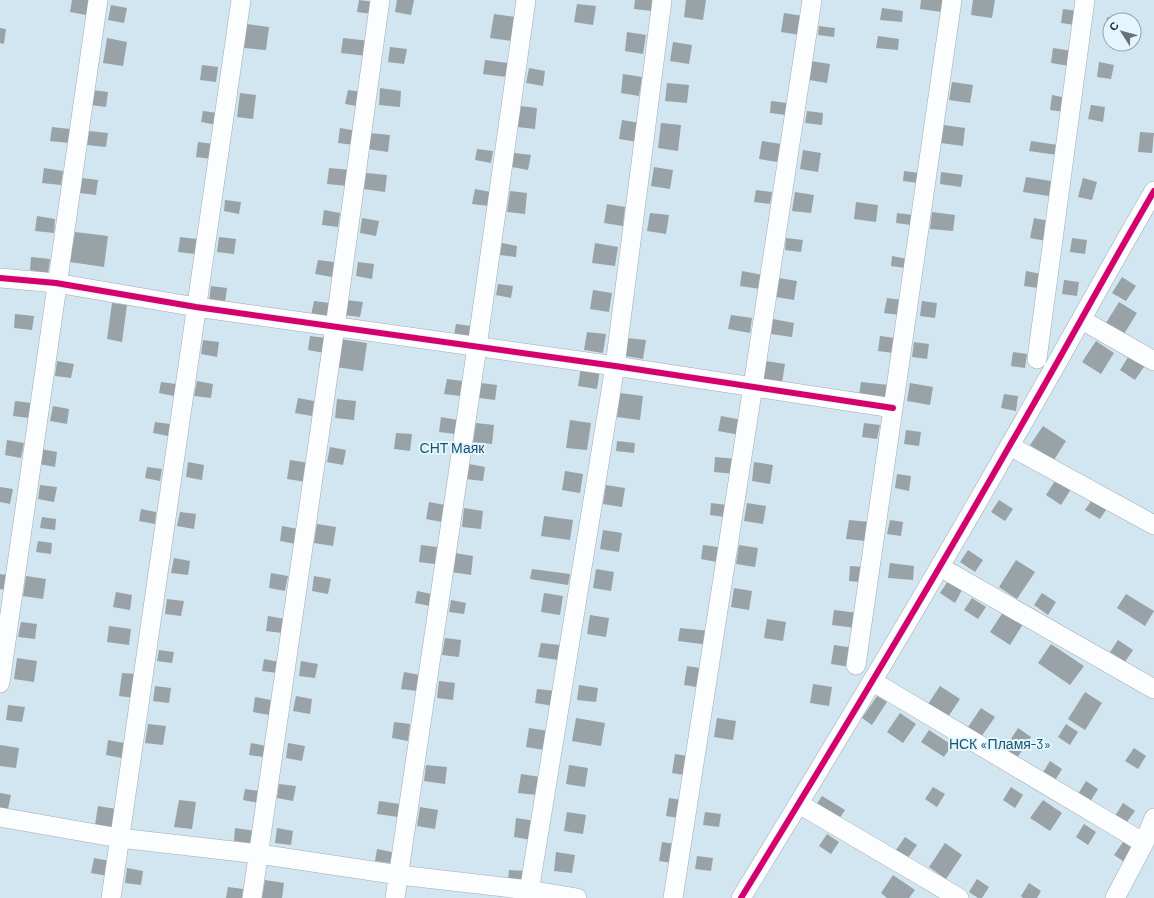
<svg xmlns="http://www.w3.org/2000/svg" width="1154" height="898" font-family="Barlow,sans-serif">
	<rect width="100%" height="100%" fill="#eaf3f8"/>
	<path fill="#d1e6f1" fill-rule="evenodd" d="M0,0H1154V898H0ZM1110,20H1134V44H1110Z"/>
	<path fill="#99a2a7" d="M72,0H89L86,15L70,12Z
		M359,0L374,2L372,14L357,12Z
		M397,0H414L411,15L395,12Z
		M635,0H654L652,11L634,9Z
		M686,0H706L703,20L684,17Z
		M921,0H943L941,12L920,9Z
		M973,0H995L992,18L971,15Z
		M577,4L596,6L593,25L574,22Z
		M111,5L127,8L124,23L108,20Z
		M882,8L903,11L902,22L880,20Z
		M1063,9L1077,11L1075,25L1061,23Z
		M784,13L803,16L800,35L781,32Z
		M494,14L516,17L512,41L490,38Z
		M1107,17L1122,19L1110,20V32L1105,31Z
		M247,24L269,27L266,50L244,48Z
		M819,26L835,28L834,37L818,35Z
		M0,28L6,29L4,44L0,43Z
		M627,32L646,35L643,54L625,51Z
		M878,36L899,39L898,50L876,48Z
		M107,38L127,42L123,66L103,63Z
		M343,38L370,41L368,56L341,53Z
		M673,42L692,45L689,64L670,61Z
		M390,47L407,49L404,64L388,62Z
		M1053,48L1072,51L1070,66L1051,63Z
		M485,60L508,63L507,77L483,74Z
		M811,61L830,64L827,83L809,80Z
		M1099,62L1114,65L1111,79L1097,77Z
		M202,65L218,67L216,82L200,80Z
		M529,68L545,71L543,86L526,83Z
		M623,74L642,77L639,96L621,93Z
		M952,82L973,85L970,103L949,100Z
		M667,83L689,85L687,103L665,101Z
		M380,88L401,91L400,107L379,105Z
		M92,90L108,92L106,107L90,105Z
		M348,90L364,92L362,107L345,104Z
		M240,93L256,95L253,119L237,117Z
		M1052,95L1067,98L1065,112L1050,110Z
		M771,101L787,103L786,115L770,113Z
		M1091,105L1105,107L1103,122L1088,119Z
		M520,106L537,108L535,129L517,127Z
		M203,111L218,113L217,125L201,122Z
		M807,111L823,113L822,125L805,123Z
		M622,120L640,123L638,142L619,139Z
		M661,123L681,125L678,151L658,148Z
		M944,125L965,128L963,146L941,143Z
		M52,127L70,129L69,143L50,141Z
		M340,128L357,131L354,145L338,143Z
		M89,131L108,133L106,147L87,145Z
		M1140,132L1154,133L1152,153L1138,152Z
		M369,133L390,135L388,152L367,149Z
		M762,141L781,144L777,162L759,159Z
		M1031,141L1058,145L1057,155L1029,151Z
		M198,142L214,144L212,159L196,157Z
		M477,149L493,151L491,163L475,160Z
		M803,150L821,153L818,172L800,169Z
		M514,153L531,155L528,170L512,167Z
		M654,167L673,170L670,189L651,186Z
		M44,168L63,171L61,185L42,183Z
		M329,168L350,170L348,186L327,184Z
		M904,171L919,173L918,183L903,181Z
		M941,172L963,175L961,187L940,184Z
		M366,173L387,175L385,192L364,189Z
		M1026,177L1057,182L1055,197L1023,192Z
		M82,178L98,180L96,195L80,193Z
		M1083,178L1097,182L1092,200L1078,197Z
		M475,189L491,192L489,206L472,204Z
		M756,190L772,192L770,204L754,202Z
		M510,191L527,193L525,214L507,212Z
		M795,192L814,195L811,213L792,211Z
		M225,200L241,202L239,214L224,211Z
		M856,202L878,205L876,222L854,219Z
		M607,204L625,207L623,226L604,223Z
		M324,210L340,213L338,227L322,225Z
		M932,212L955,215L953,231L930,229Z
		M650,213L669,215L666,234L647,231Z
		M897,213L913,215L911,225L896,223Z
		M37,216L55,219L54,233L35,231Z
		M362,218L379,221L376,236L360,233Z
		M1034,218L1049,221L1046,241L1030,238Z
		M75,232L108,236L104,267L70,262Z
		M180,237L197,239L195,254L178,252Z
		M219,237L236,239L234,254L217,252Z
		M786,238L803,240L801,252L785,250Z
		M1072,238L1087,240L1085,254L1070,252Z
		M502,243L517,246L516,257L500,255Z
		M595,243L618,247L615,266L592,263Z
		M892,256L907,259L906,268L891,266Z
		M31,257L50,259L48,273L30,270Z
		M318,260L334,262L332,277L315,274Z
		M358,262L374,264L372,279L356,276Z
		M742,271L763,275L761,289L740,286Z
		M1026,271L1041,274L1038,288L1024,286Z
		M1122,277L1136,286L1126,301L1112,293Z
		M778,278L797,281L794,300L776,297Z
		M1064,280L1079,282L1077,296L1062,294Z
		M498,284L513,286L511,298L496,295Z
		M211,286L227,288L225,303L209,301Z
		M593,290L612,293L609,312L590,309Z
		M887,298L902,300L900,315L884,313Z
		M346,300L363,302L360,317L344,315Z
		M314,301L330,303L328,318L311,315Z
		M922,301L937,303L935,318L920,316Z
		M1119,302L1137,313L1124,334L1106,323Z
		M112,303L127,305L122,342L107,339Z
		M15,314L34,316L32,330L14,328Z
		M731,315L752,318L750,333L728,329Z
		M773,319L794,323L792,337L771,334Z
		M456,324L471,326L469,338L454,335Z
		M587,332L606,334L603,353L584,350Z
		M310,336L327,338L324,353L308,350Z
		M880,336L895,338L893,353L878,351Z
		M627,338L646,340L643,359L625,356Z
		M340,339L367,343L363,371L336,367Z
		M203,340L219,342L217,357L201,354Z
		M1096,341L1114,353L1101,374L1082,362Z
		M914,342L929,344L927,359L912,357Z
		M1013,352L1027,354L1025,368L1011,366Z
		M1130,354L1146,364L1135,380L1120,370Z
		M57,361L74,364L71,378L55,376Z
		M766,361L785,364L782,383L763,380Z
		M581,367L600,370L597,389L578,386Z
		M447,379L463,381L460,396L444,394Z
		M197,381L213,384L211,398L194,396Z
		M161,382L176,384L174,396L159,393Z
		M861,382L889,385L888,398L859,395Z
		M481,383L497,385L495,400L479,398Z
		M910,383L933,387L930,405L907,401Z
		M620,393L643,396L640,420L617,417Z
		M1004,394L1018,396L1016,411L1001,408Z
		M298,398L314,401L312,416L295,413Z
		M337,399L356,401L354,420L335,418Z
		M15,401L31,403L29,418L13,416Z
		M53,406L69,409L67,424L50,421Z
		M721,416L742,420L740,435L718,431Z
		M441,417L458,420L455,434L439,432Z
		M570,420L591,423L587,450L566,448Z
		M155,422L170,424L168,436L153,433Z
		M476,423L494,425L492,444L473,442Z
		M864,423L880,425L877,439L862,437Z
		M1043,426L1066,441L1054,460L1030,445Z
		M906,430L921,432L919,446L904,444Z
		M396,433L412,434L410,451L394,449Z
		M7,440L24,443L21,458L5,455Z
		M617,441L635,443L634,453L616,451Z
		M330,447L346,450L343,465L327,462Z
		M41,449L57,452L55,467L39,464Z
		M715,457L737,459L735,474L714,472Z
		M290,460L309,463L306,482L287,479Z
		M188,462L204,465L202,480L186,477Z
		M754,462L773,465L770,484L752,481Z
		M469,464L485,467L483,481L466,479Z
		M147,467L162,469L160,481L145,478Z
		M565,471L583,474L580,493L562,490Z
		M897,474L911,476L909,491L895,488Z
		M1056,479L1071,489L1061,505L1046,495Z
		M40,485L57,487L54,502L38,499Z
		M606,485L625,488L622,507L603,504Z
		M0,487L13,489L10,504L0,502Z
		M1093,498L1108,507L1100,519L1085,510Z
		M999,500L1013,509L1005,521L991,512Z
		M429,502L445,505L442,522L426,519Z
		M711,503L727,505L725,517L710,515Z
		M747,503L766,506L763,524L744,521Z
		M464,508L483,511L481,529L462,527Z
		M141,509L156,512L155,524L139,521Z
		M180,512L196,514L194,529L177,526Z
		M544,516L573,520L570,540L541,536Z
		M42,517L56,519L55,530L40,528Z
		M849,520L869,522L866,541L846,539Z
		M890,520L903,522L901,536L887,534Z
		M317,524L336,527L333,546L314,543Z
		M282,526L298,529L296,544L280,541Z
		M603,530L622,533L619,552L600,549Z
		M38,541L52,543L51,554L36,552Z
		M421,545L437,547L435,564L419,562Z
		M703,545L725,548L722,563L701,559Z
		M739,545L758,548L755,567L736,564Z
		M968,550L983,560L975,572L960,562Z
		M455,553L473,556L471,575L452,572Z
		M174,558L190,561L188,575L171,573Z
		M1016,560L1035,572L1017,599L999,587Z
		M890,563L914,566L913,580L888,578Z
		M850,566L863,567L862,582L849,581Z
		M532,569L570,574L568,585L530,579Z
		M596,569L614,572L611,591L593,588Z
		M271,573L288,576L285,591L269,588Z
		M0,574L7,575L5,590L0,589Z
		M26,576L46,579L43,599L23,596Z
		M314,576L331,579L328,594L312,591Z
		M948,581L962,590L955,603L940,593Z
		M734,588L752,591L749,610L731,607Z
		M417,591L432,594L430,606L415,603Z
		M116,592L132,595L130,610L113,607Z
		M544,593L563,596L560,615L541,612Z
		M1042,593L1056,602L1048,615L1034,605Z
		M1126,594L1154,611L1145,626L1117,608Z
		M972,598L986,607L978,619L964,610Z
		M167,599L184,601L181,616L165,614Z
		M451,600L466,603L464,614L449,612Z
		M834,610L858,613L856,628L832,625Z
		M1003,612L1023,624L1010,645L990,632Z
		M590,615L609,618L606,637L587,634Z
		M268,616L285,619L282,633L266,631Z
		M767,619L786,622L783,641L764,638Z
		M21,622L37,624L35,639L18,637Z
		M109,626L131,629L129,645L107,642Z
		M680,628L711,631L709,645L678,641Z
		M445,638L461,640L459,657L442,655Z
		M1118,640L1133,650L1125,662L1110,652Z
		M541,643L560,645L558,660L538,657Z
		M1051,644L1084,666L1070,685L1038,663Z
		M834,645L854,648L851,667L831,664Z
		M159,650L174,652L172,663L157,661Z
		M17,658L37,661L34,682L14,679Z
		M264,659L279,662L277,673L262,671Z
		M301,661L318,664L315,678L299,676Z
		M687,666L706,669L703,688L684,685Z
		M404,672L420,675L417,691L401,689Z
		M122,673L136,674L134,698L119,696Z
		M439,681L455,683L453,700L437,698Z
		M813,684L832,687L829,706L810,703Z
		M579,685L598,688L596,702L577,700Z
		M155,686L171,688L169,703L153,701Z
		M940,686L960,699L948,717L928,704Z
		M537,689L556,691L554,706L535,703Z
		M1085,692L1102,703L1085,730L1068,719Z
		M296,696L312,699L310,714L293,711Z
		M877,696L887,702L872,725L862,718Z
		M255,697L271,700L269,715L253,712Z
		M8,705L25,707L22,722L6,720Z
		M981,708L995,717L981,737L968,727Z
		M900,713L916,724L903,743L887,732Z
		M576,718L605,723L601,746L572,741Z
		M717,718L736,721L733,740L714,737Z
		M394,722L410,724L408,741L392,738Z
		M148,724L166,726L163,745L145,743Z
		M1066,724L1078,732L1070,745L1058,737Z
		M529,728L548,731L545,750L526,747Z
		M1018,728L1031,737L1017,758L1004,750Z
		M929,730L952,745L944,757L921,742Z
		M108,740L124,743L122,758L106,755Z
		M251,743L266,746L264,757L249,755Z
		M288,743L305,746L302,761L286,758Z
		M0,745L19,748L16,768L0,766Z
		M1134,748L1146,756L1138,769L1125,761Z
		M675,754L694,757L691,776L672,773Z
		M1050,761L1062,769L1054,782L1042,774Z
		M426,765L447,767L445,784L424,781Z
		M569,765L588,768L585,787L566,784Z
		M521,774L540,777L537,795L518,793Z
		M1086,781L1098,789L1090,802L1078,794Z
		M279,784L296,786L293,801L277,798Z
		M933,787L945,794L937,807L925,799Z
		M1011,787L1023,795L1015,808L1003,800Z
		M245,789L260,791L258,803L243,800Z
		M0,793L11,795L8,809L0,808Z
		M822,796L845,810L839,819L816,805Z
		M669,798L688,801L685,819L666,816Z
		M179,800L196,802L192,829L174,827Z
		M1043,800L1062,813L1050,831L1030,818Z
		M379,801L400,804L398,817L377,814Z
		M1123,803L1135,811L1126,823L1115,816Z
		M98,806L116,809L114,828L95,825Z
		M420,807L438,810L435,829L417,826Z
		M567,812L586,815L583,834L564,831Z
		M705,812L721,814L719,827L703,825Z
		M516,818L535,821L532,840L514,837Z
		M1084,824L1096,832L1088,845L1076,837Z
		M235,828L256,831L254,844L234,841Z
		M277,828L293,831L291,845L275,843Z
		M827,834L839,842L831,854L819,846Z
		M905,837L917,845L908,858L896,850Z
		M662,842L680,845L678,864L659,861Z
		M1123,842L1135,850L1126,863L1114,855Z
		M945,843L962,855L946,879L929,867Z
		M377,849L392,852L390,863L375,861Z
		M556,852L575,855L572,873L554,871Z
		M697,856L713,858L711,871L695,869Z
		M94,858L110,861L108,876L91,873Z
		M127,868L143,871L141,885L125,883Z
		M509,870L525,871L524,882L508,881Z
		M893,875L915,890L909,898H887L881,893Z
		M977,879L989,887L982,898H978L969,892Z
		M265,880L284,883L282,898H262Z
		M1029,883L1041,891L1037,898H1023L1021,896Z
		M228,887L243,889L242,898H226Z"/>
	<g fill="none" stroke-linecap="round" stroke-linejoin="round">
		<defs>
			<path id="minor" d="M0,278L56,283L196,307L615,366L893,408
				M1082,320L1154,361
				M1037,359L1085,0
				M1010,446L1154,525
				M940,567L1154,689
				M856,665L952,0
				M872,681L1144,843
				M0,683L98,0
				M799,804L959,898
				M0,817L119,838L259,854L399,875L529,890L577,898
				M111,898L241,0
				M252,898L335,327L380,0
				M395,898L477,347L526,0
				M528,898L615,366L662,0
				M673,898L753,386L812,0
				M741,898C833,748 923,598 1010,445C1059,361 1105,275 1154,191
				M1115,898L1144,843L1154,818"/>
		</defs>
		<use href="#minor" stroke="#a2aaaf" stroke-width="20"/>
		<use href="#minor" stroke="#fcfdfe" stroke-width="19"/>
		<defs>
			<path id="cycleway" d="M0,278L56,283L196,307L615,366L893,408
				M741,898C833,748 923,598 1010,445C1059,361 1105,275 1154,191"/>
		</defs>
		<use href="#cycleway" stroke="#e4f5fe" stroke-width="8"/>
		<use href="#cycleway" stroke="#d6006c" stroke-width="6"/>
	</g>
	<g text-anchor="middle" stroke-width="4" stroke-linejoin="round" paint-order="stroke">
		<g font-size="14" fill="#17546e" stroke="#e4f5fe">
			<text x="452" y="453">СНТ Маяк</text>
			<text x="1000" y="749">НСК «Пламя-3»</text>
		</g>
	</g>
	<g transform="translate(1122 32) rotate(306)"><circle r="19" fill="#e4f5fe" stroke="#96a4ac"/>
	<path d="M0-3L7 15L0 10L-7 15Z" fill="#677177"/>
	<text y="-6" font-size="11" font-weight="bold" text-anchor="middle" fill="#202b31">С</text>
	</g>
</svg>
